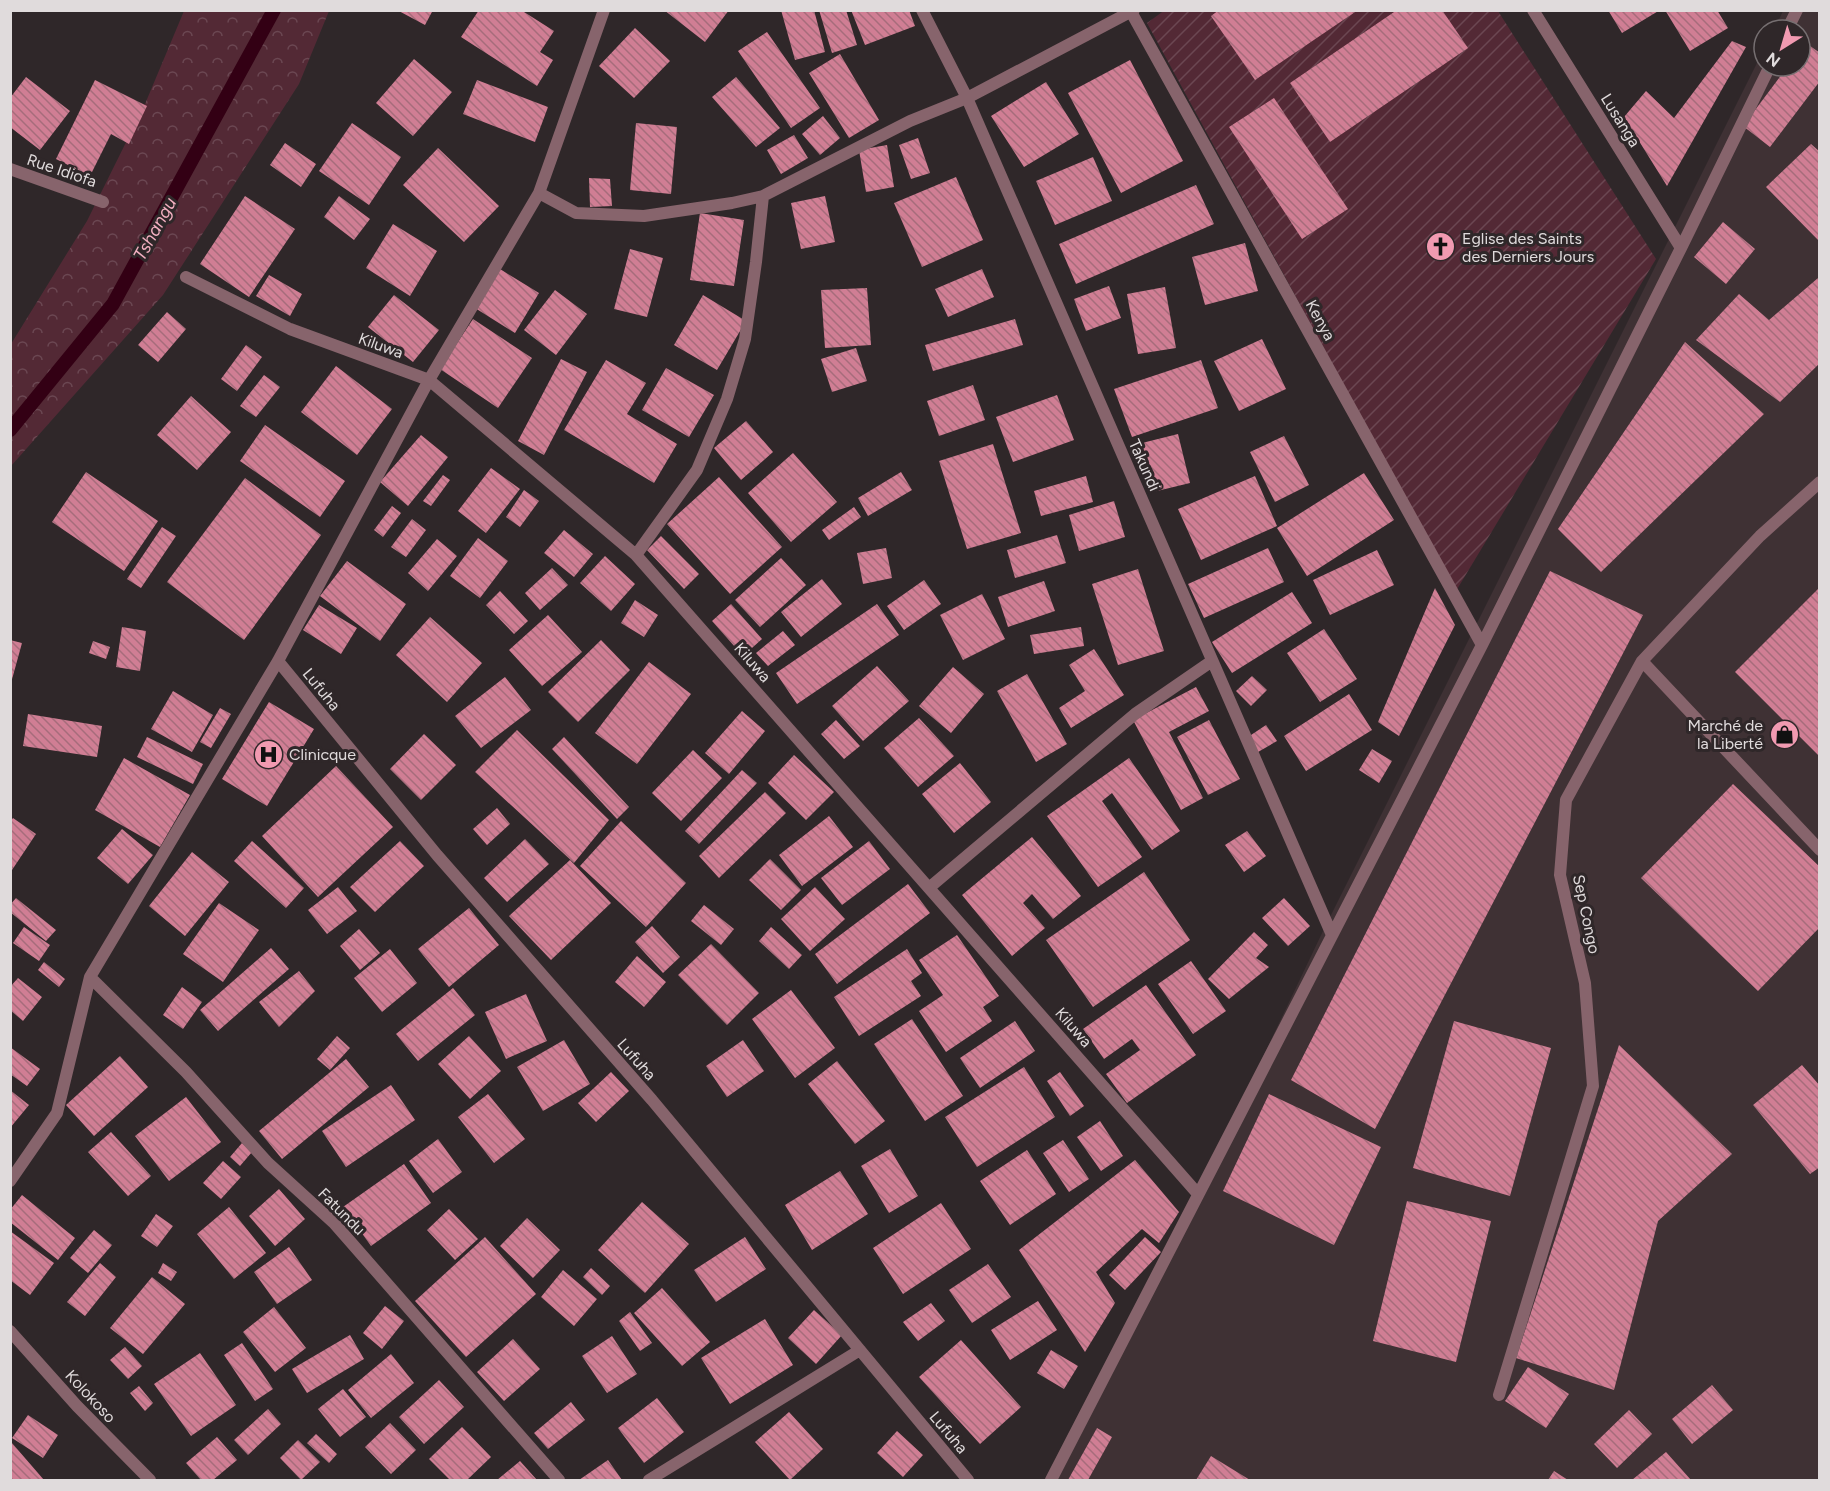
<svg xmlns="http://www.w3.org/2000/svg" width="1830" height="1491" font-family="Figtree,sans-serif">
	<defs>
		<pattern id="forest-crowns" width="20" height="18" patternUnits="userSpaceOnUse" patternTransform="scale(1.5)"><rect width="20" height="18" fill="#532935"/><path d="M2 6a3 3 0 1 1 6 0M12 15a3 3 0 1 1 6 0" fill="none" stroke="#6b4752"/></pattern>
		<pattern id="garden-furrows" width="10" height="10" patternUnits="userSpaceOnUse" patternTransform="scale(1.5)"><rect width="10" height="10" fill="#532935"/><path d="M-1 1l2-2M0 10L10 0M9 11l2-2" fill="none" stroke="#6b4752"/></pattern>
		<pattern id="building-back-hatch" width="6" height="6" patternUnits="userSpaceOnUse" patternTransform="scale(1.5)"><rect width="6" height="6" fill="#d07e94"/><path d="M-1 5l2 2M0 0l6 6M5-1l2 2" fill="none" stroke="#a66c7b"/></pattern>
	</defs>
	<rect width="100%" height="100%" fill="#2f2729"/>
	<path fill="#3f3134" d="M1783,11H1819V1480H1052L1198,1193L1323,931L1764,49V66H1800V30H1774Z"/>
	<path fill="url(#forest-crowns)" d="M184,11H329L299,84L163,295L11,466V344L87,221L145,104Z"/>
	<path fill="url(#garden-furrows)" d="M1165,10L1498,11L1656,259L1456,591L1147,23Z"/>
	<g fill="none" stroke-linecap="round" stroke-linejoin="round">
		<path stroke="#330014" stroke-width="14" d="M10,430L113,304L274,10"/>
	</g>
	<path fill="url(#building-back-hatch)" d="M397,10H433L425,25Z
		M479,10H521L554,31L540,52L553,60L537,86L461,37Z
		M664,10H729L705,42Z
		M781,10H814L825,52L795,60Z
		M819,10H846L857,45L832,53Z
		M851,10H909L915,26L865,45Z
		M1219,10H1358L1255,80L1211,16Z
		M1397,10H1442L1468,48L1330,142L1290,83Z
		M1608,10H1660L1622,33Z
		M1665,10H1717L1728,28L1690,51Z
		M635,28L670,61L634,98L599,66Z
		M767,32L820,108L791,128L738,51Z
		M1732,41L1746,47L1667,186L1624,117L1646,91L1674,118Z
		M1806,43L1820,53V81L1770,147L1743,126L1788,66H1800V50Z
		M840,54L879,120L849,138L809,73Z
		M414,59L452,92L413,136L376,103Z
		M1130,60L1183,161L1121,193L1068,93Z
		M26,77L70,111L40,150L10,127V98Z
		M736,77L780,128L756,147L712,97Z
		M95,80L147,106L129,144L111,134L90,176L56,159Z
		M477,80L548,107L535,142L463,114Z
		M1046,82L1079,134L1024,167L991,116Z
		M1274,98L1348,209L1302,239L1229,127Z
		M823,116L840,138L820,155L802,134Z
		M352,123L401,157L369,205L319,171Z
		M636,123L677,127L671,194L630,190Z
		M794,135L808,158L781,174L767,150Z
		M918,138L930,173L911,179L899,145Z
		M285,143L316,164L301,187L270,165Z
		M1811,144L1820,152V242L1766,187Z
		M887,145L894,187L866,192L859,150Z
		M438,148L499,206L464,242L403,185Z
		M1093,157L1112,201L1055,225L1036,181Z
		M956,177L983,240L922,267L894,203Z
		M589,178L610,179L612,206L590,207Z
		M1196,185L1214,224L1076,284L1059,244Z
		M245,196L295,229L249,297L200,264Z
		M339,196L370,219L354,240L324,217Z
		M825,196L835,242L801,249L791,203Z
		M700,213L744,220L734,286L690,280Z
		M1723,222L1755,249L1726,284L1694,257Z
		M393,224L437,251L410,296L366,268Z
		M1245,243L1258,291L1205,305L1192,257Z
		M630,249L663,258L647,317L614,309Z
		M500,269L539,293L515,333L475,308Z
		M982,269L994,297L948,317L935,289Z
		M269,275L302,294L290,316L256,296Z
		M1818,278L1820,363L1780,402L1696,340L1739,294L1769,320Z
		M1109,286L1121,318L1086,331L1074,299Z
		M1165,287L1176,348L1138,354L1127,294Z
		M867,288L871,345L825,348L821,290Z
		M555,290L587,314L556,355L524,330Z
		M394,295L439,330L413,362L368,327Z
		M703,295L746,321L717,370L674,345Z
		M167,312L186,329L158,362L138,345Z
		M473,319L532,358L498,408L440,369Z
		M1015,319L1023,345L933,371L925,345Z
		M1262,339L1286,389L1239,411L1214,361Z
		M1685,342L1764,414L1601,572L1558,529Z
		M246,345L262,357L237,391L221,379Z
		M856,348L867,381L832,392L821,359Z
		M561,359L587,372L544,455L518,441Z
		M606,360L646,383L627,414L677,444L654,483L564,430Z
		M1201,360L1218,408L1132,437L1114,389Z
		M336,366L392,409L357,455L301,412Z
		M666,368L714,395L689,437L642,410Z
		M264,375L280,387L256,417L240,406Z
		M973,385L985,420L939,436L927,401Z
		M1057,395L1074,440L1013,462L996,417Z
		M191,396L231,432L197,470L157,435Z
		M746,421L773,452L741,480L714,448Z
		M265,425L345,481L320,517L240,461Z
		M1178,434L1190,483L1153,492L1142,443Z
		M421,435L448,457L408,506L380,482Z
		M1284,436L1309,485L1275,502L1250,452Z
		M993,444L1021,533L967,549L939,461Z
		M793,453L837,502L791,542L748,493Z
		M491,468L520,489L486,533L458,511Z
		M86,472L158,521L124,571L52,522Z
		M901,472L912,490L868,516L858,498Z
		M1364,473L1394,520L1307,576L1277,528Z
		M443,475L450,480L431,506L423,501Z
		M1086,476L1093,502L1041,516L1034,491Z
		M1255,476L1277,526L1201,560L1178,509Z
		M719,477L782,547L730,594L667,524Z
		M245,478L321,535L244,640L167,582Z
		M524,490L539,501L520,527L506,517Z
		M1114,501L1125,537L1079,551L1069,515Z
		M392,506L401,513L383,537L374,530Z
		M854,507L861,517L829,540L822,530Z
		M412,519L426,530L406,557L391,547Z
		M162,527L176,536L141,588L127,579Z
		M564,530L593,554L574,577L544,553Z
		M1057,535L1066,563L1015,578L1007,550Z
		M661,536L699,574L684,589L647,550Z
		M478,538L508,561L480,598L450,576Z
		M437,539L457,556L428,591L408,573Z
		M886,548L892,578L863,584L857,553Z
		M1268,548L1284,582L1204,618L1188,584Z
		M1377,550L1394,585L1330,615L1313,580Z
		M605,556L635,584L611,611L580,583Z
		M781,558L806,585L760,627L735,600Z
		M347,561L406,604L380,641L320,596Z
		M552,568L568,585L540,610L525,593Z
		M1138,569L1164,651L1118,665L1092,584Z
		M1550,571L1643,615L1375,1129L1291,1080Z
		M822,579L842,604L801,637L781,612Z
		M924,580L941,604L904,630L887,606Z
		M1044,581L1055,611L1008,627L998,597Z
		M1820,587V757L1735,672Z
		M1435,588L1455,625L1399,736L1378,722Z
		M500,591L528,621L514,634L486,605Z
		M1292,592L1312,623L1232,673L1212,642Z
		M982,594L1005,639L963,660L940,615Z
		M635,600L658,615L644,637L621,623Z
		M731,604L762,639L743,656L712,621Z
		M877,604L899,635L797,704L776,673Z
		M319,605L357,628L341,654L303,630Z
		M548,615L582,652L542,686L509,650Z
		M430,617L482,663L447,702L396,655Z
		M122,627L146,631L140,671L116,667Z
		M1081,627L1084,646L1034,654L1030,635Z
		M1324,629L1357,679L1320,702L1287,653Z
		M783,631L795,645L768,666L756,653Z
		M10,640L22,643L11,683H10Z
		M601,640L630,670L578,722L548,692Z
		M93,641L110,647L106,659L89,653Z
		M1094,649L1124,695L1071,728L1059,708L1085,691L1069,665Z
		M649,662L691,694L637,764L595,733Z
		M877,666L909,701L863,741L832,706Z
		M953,667L984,694L951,733L919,706Z
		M1027,674L1067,744L1036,762L997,691Z
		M1252,676L1267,690L1251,706L1236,691Z
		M505,677L531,710L481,748L455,716Z
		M1196,687L1209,711L1169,732L1203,798L1181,810L1133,720Z
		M173,691L213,715L192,752L151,729Z
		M1349,694L1372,730L1306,771L1284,736Z
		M269,702L314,729L267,806L222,779Z
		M220,708L231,714L211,748L200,742Z
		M742,711L765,731L729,774L705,753Z
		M28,714L102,726L97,757L23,746Z
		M919,718L954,756L918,787L884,748Z
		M836,720L860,746L844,759L821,734Z
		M1209,720L1240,779L1208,795L1177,737Z
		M1266,725L1277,741L1258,752L1248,737Z
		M517,730L609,820L574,863L475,772Z
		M424,734L456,765L421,800L390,769Z
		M147,737L203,764L193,784L137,757Z
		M564,737L629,807L617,819L552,749Z
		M1372,749L1392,761L1379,783L1359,770Z
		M693,750L722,778L681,821L652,793Z
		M794,755L834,792L806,820L768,783Z
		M124,758L190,795L160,847L95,810Z
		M1129,758L1180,831L1152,850L1112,793L1102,801L1142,857L1098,887L1047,816Z
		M960,763L991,802L954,833L922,794Z
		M336,766L393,827L318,897L262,836Z
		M742,770L757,783L699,844L685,831Z
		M1733,784L1820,867V927L1758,991L1641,878Z
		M765,792L786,813L719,878L699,856Z
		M497,808L510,824L487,845L473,829Z
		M829,816L853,847L802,886L779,855Z
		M13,818L36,834L10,873V822Z
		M621,821L686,883L646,927L580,866Z
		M122,829L153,855L128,884L97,858Z
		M1247,831L1266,856L1244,872L1225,845Z
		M1032,837L1081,896L1053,919L1032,894L1023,903L1045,928L1012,956L962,895Z
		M525,839L549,864L507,902L484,878Z
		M252,841L304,888L286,908L234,861Z
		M400,841L424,866L375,912L350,887Z
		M869,841L890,869L842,905L821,878Z
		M192,852L229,882L185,936L149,906Z
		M770,859L801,890L781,910L749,880Z
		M570,860L611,903L551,960L509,916Z
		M1144,872L1190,940L1093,1007L1046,940Z
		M908,884L930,913L837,984L815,954Z
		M338,887L357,911L327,934L308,910Z
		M815,887L845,919L810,951L781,919Z
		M16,898L56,930L46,941L10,912V905Z
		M1284,898L1310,926L1288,946L1262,918Z
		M219,903L259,930L223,982L183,954Z
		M704,905L734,929L721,945L691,921Z
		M469,908L499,945L449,987L418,949Z
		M652,926L680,957L663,973L635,942Z
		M24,927L50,945L39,961L13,943Z
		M771,927L802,955L789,969L759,941Z
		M359,929L380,953L360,970L340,946Z
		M1254,932L1268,945L1256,958L1269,967L1229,999L1208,979Z
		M957,935L999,996L983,1007L992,1021L946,1052L919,1011L943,995L919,960Z
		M711,944L759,993L727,1025L678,975Z
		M271,948L289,969L218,1031L200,1010Z
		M390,949L417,983L382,1012L354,978Z
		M907,949L922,973L911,981L921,996L859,1036L834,997Z
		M637,956L666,982L644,1007L615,982Z
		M1191,961L1226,1011L1193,1034L1158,984Z
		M44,962L65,979L59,987L38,970Z
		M299,971L315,991L279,1027L259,1002Z
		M18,978L42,997L23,1021L10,1010V987Z
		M1146,985L1196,1055L1127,1103L1106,1074L1140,1050L1132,1039L1104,1059L1083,1029Z
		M182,987L202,1002L183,1029L163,1015Z
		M453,988L475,1015L418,1061L396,1034Z
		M791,990L835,1048L795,1078L752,1019Z
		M526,994L547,1041L506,1059L485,1012Z
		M912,1019L963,1096L925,1121L874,1044Z
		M1015,1021L1035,1051L980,1088L960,1058Z
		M1454,1021L1551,1048L1510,1196L1413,1168Z
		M337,1036L350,1048L330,1070L317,1059Z
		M469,1036L501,1071L470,1099L438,1064Z
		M564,1040L590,1084L543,1111L517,1067Z
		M743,1040L764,1071L727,1097L706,1066Z
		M1619,1045L1732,1154L1658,1221L1614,1390L1516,1358Z
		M10,1047L40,1069L27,1086L10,1074Z
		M120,1056L148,1087L94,1136L66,1105Z
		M346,1059L369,1087L282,1159L259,1131Z
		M837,1061L885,1121L855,1144L808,1084Z
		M1802,1065L1820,1086V1167L1810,1174L1753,1105Z
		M1024,1067L1055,1117L977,1167L945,1117Z
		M611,1072L629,1091L596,1122L578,1103Z
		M1060,1072L1084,1106L1070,1116L1047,1081Z
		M391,1085L415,1120L346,1167L322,1131Z
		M10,1090L29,1105L10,1128Z
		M488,1094L525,1139L494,1163L458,1117Z
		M1269,1094L1381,1147L1334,1245L1223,1191Z
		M186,1097L221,1142L169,1181L135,1136Z
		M1100,1121L1123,1156L1101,1171L1077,1137Z
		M111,1132L151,1176L128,1196L88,1152Z
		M438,1139L462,1172L433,1193L409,1161Z
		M1063,1140L1089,1179L1069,1192L1043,1153Z
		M242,1143L252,1152L240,1166L230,1157Z
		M890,1149L918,1196L889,1213L861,1166Z
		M1027,1150L1056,1194L1010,1225L980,1181Z
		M1135,1160L1179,1212L1159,1243L1142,1229L1096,1272L1115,1303L1085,1352L1019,1250Z
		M223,1161L241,1177L221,1199L203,1183Z
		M404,1164L431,1203L371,1246L343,1207Z
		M840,1171L868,1214L812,1250L785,1205Z
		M279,1189L305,1219L275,1246L249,1216Z
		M22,1195L75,1238L58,1260L10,1222V1210Z
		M1407,1201L1491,1221L1456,1362L1373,1341Z
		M642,1202L689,1244L645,1293L598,1250Z
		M941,1203L971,1249L903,1294L873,1248Z
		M229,1207L266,1253L234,1279L197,1234Z
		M449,1209L478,1239L455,1260L427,1230Z
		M156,1214L173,1226L157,1247L141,1236Z
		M527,1218L560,1250L533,1278L500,1246Z
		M94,1230L112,1245L88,1273L70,1258Z
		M10,1231L54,1263L30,1295L10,1280Z
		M485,1237L536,1294L466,1357L415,1301Z
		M745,1237L766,1269L716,1302L694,1270Z
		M1145,1237L1161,1252L1125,1290L1109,1275Z
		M289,1247L312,1280L277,1304L254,1272Z
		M100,1263L116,1277L85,1316L67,1302Z
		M163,1263L177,1272L171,1281L158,1273Z
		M988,1264L1011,1297L972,1323L949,1290Z
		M591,1268L610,1286L602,1295L583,1277Z
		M563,1270L597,1299L574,1326L541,1297Z
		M152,1277L185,1304L143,1354L110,1328Z
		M662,1288L710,1342L682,1366L634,1313Z
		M1038,1301L1057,1330L1010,1360L991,1330Z
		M931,1303L945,1321L918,1341L903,1322Z
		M385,1306L404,1321L382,1349L363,1333Z
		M274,1307L306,1348L275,1372L243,1332Z
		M814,1310L842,1335L816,1364L788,1338Z
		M630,1312L652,1343L640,1351L619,1321Z
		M765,1319L793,1365L730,1404L701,1358Z
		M350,1335L364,1359L307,1393L292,1369Z
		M612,1336L637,1374L607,1393L582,1356Z
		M513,1339L540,1369L504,1401L477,1372Z
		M961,1340L1021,1407L980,1444L919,1377Z
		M242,1343L273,1389L255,1401L224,1355Z
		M125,1347L142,1366L128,1379L110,1360Z
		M1051,1350L1078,1366L1064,1389L1037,1373Z
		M200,1353L236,1405L191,1436L154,1384Z
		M391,1354L414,1383L371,1418L348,1390Z
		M1528,1367L1569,1394L1546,1428L1505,1401Z
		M439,1380L464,1407L424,1444L399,1417Z
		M1712,1385L1733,1410L1692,1444L1672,1419Z
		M139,1386L153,1403L145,1411L130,1393Z
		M343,1389L366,1417L340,1437L318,1409Z
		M657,1398L684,1432L644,1463L618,1428Z
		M571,1402L585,1420L548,1449L534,1433Z
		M268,1409L281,1424L248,1455L234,1440Z
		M1629,1410L1652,1434L1617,1468L1594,1444Z
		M789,1412L823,1449L790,1480L755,1442Z
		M28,1415L58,1435L43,1458L12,1438Z
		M390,1423L416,1450L391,1474L365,1447Z
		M462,1427L491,1457L467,1480H450L429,1459Z
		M1097,1428L1112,1437L1088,1480H1068Z
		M897,1431L923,1455L903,1477L877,1453Z
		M316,1434L337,1454L329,1463L307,1443Z
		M217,1437L237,1460L213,1480H201L186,1463Z
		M298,1440L320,1462L301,1480L280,1458Z
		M12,1443L44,1480H10V1444Z
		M1666,1452L1691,1480H1632Z
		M1211,1456L1250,1480H1196Z
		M608,1460L622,1480H579Z
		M520,1461L537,1480H497Z
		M1554,1471L1568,1480H1548Z"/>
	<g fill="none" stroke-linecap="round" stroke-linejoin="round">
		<path stroke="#87646c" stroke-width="12" d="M1642,661L1820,850
			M1499,1395L1593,1086L1585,983L1560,875L1566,800L1642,661L1760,536L1820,482"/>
		<path stroke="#87646c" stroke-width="12" d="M922,10L967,98L1332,935
			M1130,10L1482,645
			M1533,10L1681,248
			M1787,30L1797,10
			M10,169L103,202
			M539,193L576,213L644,216L732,203L763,196L910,121L967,98L1134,10
			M186,277L290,329L429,380L636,555L1198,1194
			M636,555L697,470L727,399L745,339L756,262L763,196
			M278,661L437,855L652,1100L968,1480
			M930,887L1135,714L1212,661
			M90,977L186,1072L268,1163L334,1223L559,1480
			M10,1181L57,1113L90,977L278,661L429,380L539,193L604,10
			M10,1331L77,1406L150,1480
			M649,1480L860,1350
			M1051,1480L1482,645L1681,248L1770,66"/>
	</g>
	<defs>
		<symbol id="church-disc" viewBox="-11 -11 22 22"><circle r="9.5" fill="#f19ab1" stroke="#2f2729"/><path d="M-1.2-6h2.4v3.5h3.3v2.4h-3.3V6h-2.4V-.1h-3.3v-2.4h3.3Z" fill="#111"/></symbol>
		<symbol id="shop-disc" viewBox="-11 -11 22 22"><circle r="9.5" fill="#f19ab1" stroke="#2f2729"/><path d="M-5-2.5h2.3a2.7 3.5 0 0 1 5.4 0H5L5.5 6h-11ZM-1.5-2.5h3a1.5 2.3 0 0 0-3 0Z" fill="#111"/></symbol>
		<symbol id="hospital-disc" viewBox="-11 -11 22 22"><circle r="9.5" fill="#f19ab1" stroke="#2f2729"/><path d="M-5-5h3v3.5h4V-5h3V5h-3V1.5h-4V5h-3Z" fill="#111"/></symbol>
	</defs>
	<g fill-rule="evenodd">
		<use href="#church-disc" x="1424" y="230" width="33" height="33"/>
		<use href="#shop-disc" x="1768" y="718" width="33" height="33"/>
		<use href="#hospital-disc" x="252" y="738" width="33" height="33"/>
	</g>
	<g text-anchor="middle" stroke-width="6" stroke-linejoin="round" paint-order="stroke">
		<g font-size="16" fill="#e0dbdc" stroke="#2f2729">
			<text transform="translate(1621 120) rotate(58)" y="6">Lusanga</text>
			<text transform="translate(62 170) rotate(19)" y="6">Rue Idiofa</text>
			<text transform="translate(1321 320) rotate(61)" y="6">Kenya</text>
			<text transform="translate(381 345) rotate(20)" y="6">Kiluwa</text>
			<text transform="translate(1145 465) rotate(66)" y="6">Takundi</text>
			<text transform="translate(753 662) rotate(49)" y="6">Kiluwa</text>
			<text transform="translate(322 689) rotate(51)" y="6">Lufuha</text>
			<text transform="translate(1587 914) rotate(78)" y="6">Sep Congo</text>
			<text transform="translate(1074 1027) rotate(49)" y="6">Kiluwa</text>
			<text transform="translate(637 1059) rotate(49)" y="6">Lufuha</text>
			<text transform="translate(342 1211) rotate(45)" y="6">Fatundu</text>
			<text transform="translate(91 1396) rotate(47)" y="6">Kolokoso</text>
			<text transform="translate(949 1432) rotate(50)" y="6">Lufuha</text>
		</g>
		<g font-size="16" fill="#e0dbdc" stroke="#2f2729" text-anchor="start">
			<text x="1462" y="244">Eglise des Saints<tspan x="1462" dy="18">des Derniers Jours</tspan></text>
			<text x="1763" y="731" text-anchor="end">Marché de<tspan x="1763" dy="18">la Liberté</tspan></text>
			<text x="289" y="760">Clinicque</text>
		</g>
		<g font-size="18" font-style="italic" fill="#f2afc0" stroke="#2f2729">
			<text transform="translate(155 229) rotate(-61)" y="6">Tshangu</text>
		</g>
	</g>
	<rect width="1830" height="1491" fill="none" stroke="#e0dbdc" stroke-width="24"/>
	<g transform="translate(1782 48) rotate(217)"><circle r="28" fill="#2f2729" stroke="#766f71" stroke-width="1.5"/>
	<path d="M0-4.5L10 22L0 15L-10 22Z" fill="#f19ab1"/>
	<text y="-9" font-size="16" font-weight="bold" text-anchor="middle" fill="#e0dbdc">N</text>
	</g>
</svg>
